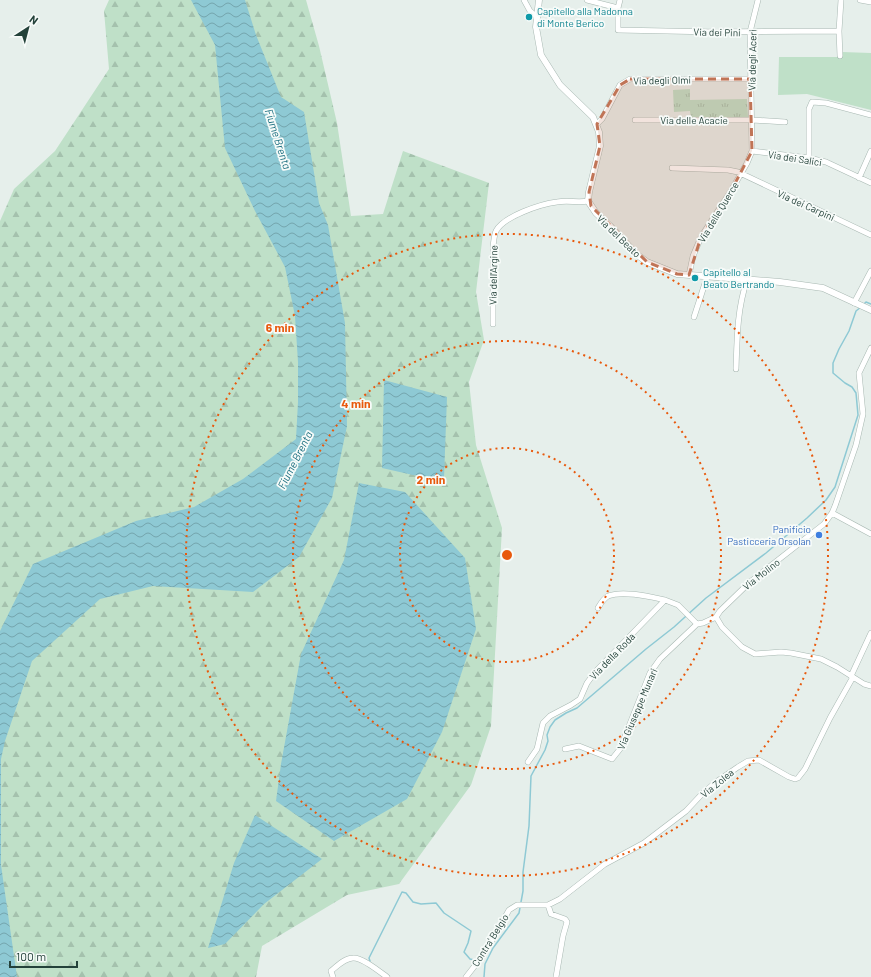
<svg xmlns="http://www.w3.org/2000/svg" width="871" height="977" font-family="Barlow,sans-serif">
	<defs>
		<pattern id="forest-firs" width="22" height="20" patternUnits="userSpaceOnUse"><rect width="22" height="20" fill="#bfe0c8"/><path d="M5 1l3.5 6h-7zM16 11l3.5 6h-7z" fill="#a4c1ad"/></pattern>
		<pattern id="park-tufts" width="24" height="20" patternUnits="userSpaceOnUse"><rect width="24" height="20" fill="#bfe0c8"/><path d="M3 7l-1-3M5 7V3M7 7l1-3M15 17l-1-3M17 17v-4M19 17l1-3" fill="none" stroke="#a4c1ad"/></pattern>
		<pattern id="water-waves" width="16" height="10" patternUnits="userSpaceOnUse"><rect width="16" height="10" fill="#8ec9d4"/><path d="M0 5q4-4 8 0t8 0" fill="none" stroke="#74a5ad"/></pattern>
	</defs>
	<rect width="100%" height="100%" fill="#e6efeb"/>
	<path fill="#bfe0c8" d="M842,52L871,53V110L807,94L778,95L779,57H841Z"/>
	<path fill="url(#forest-firs)" d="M109,0H306L319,46L337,123L351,216L383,214L403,151L489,183L476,292L484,340L469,382L476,445L502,528L491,726L471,785L399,884L347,895L262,946L256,977H0V221L14,189L55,151L109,69L104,11Z"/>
	<path fill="url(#park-tufts)" d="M690,89V100L747,99L748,117L691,118L690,111L674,112L673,90Z"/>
	<path fill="url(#water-waves)" d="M191,0H245L256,35L281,97L304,112L319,203L328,225L345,323L347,426L332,498L299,557L253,592L153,586L100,599L32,661L5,741L1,759V865L17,977H0V631L33,564L136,521L194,507L243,479L296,439L298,402V362L295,316L285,267L255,211L225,148L215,45Z
		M384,380L447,397L444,478L413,475L382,468Z
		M359,483L405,492L465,558L476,629L442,732L407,799L334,841L276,801L281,764L301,654L344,560Z
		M255,815L322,859L264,904L225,944L208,948L234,863Z"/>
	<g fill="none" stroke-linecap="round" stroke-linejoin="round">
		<path stroke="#8ec9d4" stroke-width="1.5" d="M863,305L866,302L871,304
			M370,961L369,958L402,892L406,893L413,902L421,904L436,903L444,913L471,931L468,943L464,952L470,959L474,960
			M484,977L485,964L493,948L519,913L523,891V872L529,826L531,776L545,750L548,741L547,735L550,727L555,720L566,713L577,708L646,649L674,627L706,598L766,553L807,518L826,500L835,487L858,415L856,393L852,387L845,383L833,373V363L839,349L849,331L856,311L861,307"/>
		<defs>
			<path id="minor" d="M524,0L530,11L537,17
				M587,0L618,8
				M620,0L618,8V30L715,32L839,31
				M860,0L871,2
				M840,56L839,31L841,0
				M635,120H752L785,122
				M597,124L602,119L620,85L630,79H750
				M752,151L809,158L826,162L871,183
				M809,158V109L812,102L826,103L871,115
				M672,168L728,170L738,172L871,235
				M859,178L871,151
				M689,275L693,256L701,237L731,191L747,163L752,151L750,32L758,0
				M854,303L871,271
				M694,317L707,277
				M493,324V246C494,241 494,235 496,231C504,216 541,204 557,202C568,200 578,203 588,201
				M871,348L859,373L863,414L856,445L835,506L832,513L824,524L750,582L720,611L716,617L722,627L742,647L755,654L781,652L791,653L821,659L837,667L864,684L871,686
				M736,369C737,340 737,309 747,280
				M832,513L871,534
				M598,608C601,603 603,599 608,596C623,590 651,597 665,600
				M697,624L703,623L716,617
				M851,676L871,633
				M565,749L579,746L612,759L620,749L650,673L660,659L697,624
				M528,762L537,749L543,723L550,716L571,705L580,699L587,683L596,671L665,600L678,605L697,624
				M548,905L551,914L565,919L567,922L563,936L556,977
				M333,977L331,971C337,966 345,958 353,958C362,957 380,972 387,977
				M466,977L484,954L509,910L517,905H548L560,899L605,864L644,843L686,811L701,795L716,782L738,767L748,761L759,760L789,777L795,779L798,778L805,769L830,718L853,677"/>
			<path id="tertiary" d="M539,0L536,27L541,55L560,85L593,117L599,132L600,146L589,192L588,201L596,213L610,226L636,254L647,262L677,274L780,282L823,288L871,310"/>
		</defs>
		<use href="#minor" stroke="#a8b8b2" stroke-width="6"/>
		<use href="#tertiary" stroke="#a8b8b2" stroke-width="7"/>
		<use href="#minor" stroke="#fff" stroke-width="5"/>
		<use href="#tertiary" stroke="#fff" stroke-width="6"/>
	</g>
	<path fill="#c07456" fill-opacity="0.2" stroke="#c07456" stroke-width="3" stroke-dasharray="8 5" stroke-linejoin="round" d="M630,79H750L752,151L731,191L701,237L689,275L677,274L647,262L591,206L589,192L600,146L597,124L620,85Z"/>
	<g fill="none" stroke="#e8590c" stroke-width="2" stroke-dasharray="2 4">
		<circle cx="507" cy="555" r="107"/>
		<circle cx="507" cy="555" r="214"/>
		<circle cx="507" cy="555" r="321"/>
	</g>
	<g fill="#0f9aa8" stroke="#f7fbf9" stroke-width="1.5">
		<circle cx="529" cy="17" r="4"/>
		<circle cx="695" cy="278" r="4"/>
	</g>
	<circle fill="#3f7fe0" stroke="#f7fbf9" stroke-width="1.5" cx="819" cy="535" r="4"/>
	<g text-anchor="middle" stroke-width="3.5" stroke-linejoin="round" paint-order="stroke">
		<g font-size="10" fill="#0d838f" stroke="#f7fbf9" text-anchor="start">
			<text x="537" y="15">Capitello alla Madonna<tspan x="537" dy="12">di Monte Berico</tspan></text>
			<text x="703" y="276">Capitello al<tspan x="703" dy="12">Beato Bertrando</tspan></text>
		</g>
		<g font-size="10" fill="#24423a" stroke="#f7fbf9">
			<text transform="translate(717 32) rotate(1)" y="4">Via dei Pini</text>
			<text transform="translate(752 60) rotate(-89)" y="4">Via degli Aceri</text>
			<text transform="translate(662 80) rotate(-1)" y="4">Via degli Olmi</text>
			<text x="694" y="124">Via delle Acacie</text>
			<text transform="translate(795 158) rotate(9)" y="4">Via dei Salici</text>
			<text transform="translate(806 205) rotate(24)" y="4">Via dei Carpini</text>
			<text transform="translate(718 212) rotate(-59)" y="4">Via delle Querce</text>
			<text transform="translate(619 236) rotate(44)" y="4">Via del Beato</text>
			<text transform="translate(493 275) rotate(-89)" y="4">Via dell'Argine</text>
			<text transform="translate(761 574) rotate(-38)" y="4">Via Molino</text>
			<text transform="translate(612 656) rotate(-46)" y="4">Via della Roda</text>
			<text transform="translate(637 709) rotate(-67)" y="4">Via Giuseppe Munari</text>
			<text transform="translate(717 783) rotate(-39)" y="4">Via Zolea</text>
			<text transform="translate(490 940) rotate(-58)" y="4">Contra' Belgio</text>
		</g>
		<g font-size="10" fill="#366cbe" stroke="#f7fbf9" text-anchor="end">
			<text x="811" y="533">Panificio<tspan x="811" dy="12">Pasticceria Orsolan</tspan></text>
		</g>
		<g font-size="11" font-style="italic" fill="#1c6f80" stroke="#f7fbf9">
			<text transform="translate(278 139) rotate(72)" y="4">Fiume Brenta</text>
			<text transform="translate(295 460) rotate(-63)" y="4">Fiume Brenta</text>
		</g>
	</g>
	<circle cx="507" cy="555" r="6" fill="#e8590c" stroke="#f7fbf9" stroke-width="2"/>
	<g font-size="12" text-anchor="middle" font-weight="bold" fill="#e8590c" stroke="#f7fbf9" stroke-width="3.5" stroke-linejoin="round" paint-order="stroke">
		<text x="280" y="332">6 min</text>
		<text x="356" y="408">4 min</text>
		<text x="431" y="484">2 min</text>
	</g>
	<g transform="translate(28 28) rotate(36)" stroke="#f7fbf9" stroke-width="3" paint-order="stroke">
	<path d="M0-3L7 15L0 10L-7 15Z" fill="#24423a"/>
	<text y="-6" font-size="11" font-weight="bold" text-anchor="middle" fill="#24423a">N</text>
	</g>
	<path d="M10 961v6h67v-6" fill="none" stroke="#24423a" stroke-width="2"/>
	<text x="16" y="961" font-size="12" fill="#24423a" stroke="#f7fbf9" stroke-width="3" paint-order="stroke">100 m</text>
</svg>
